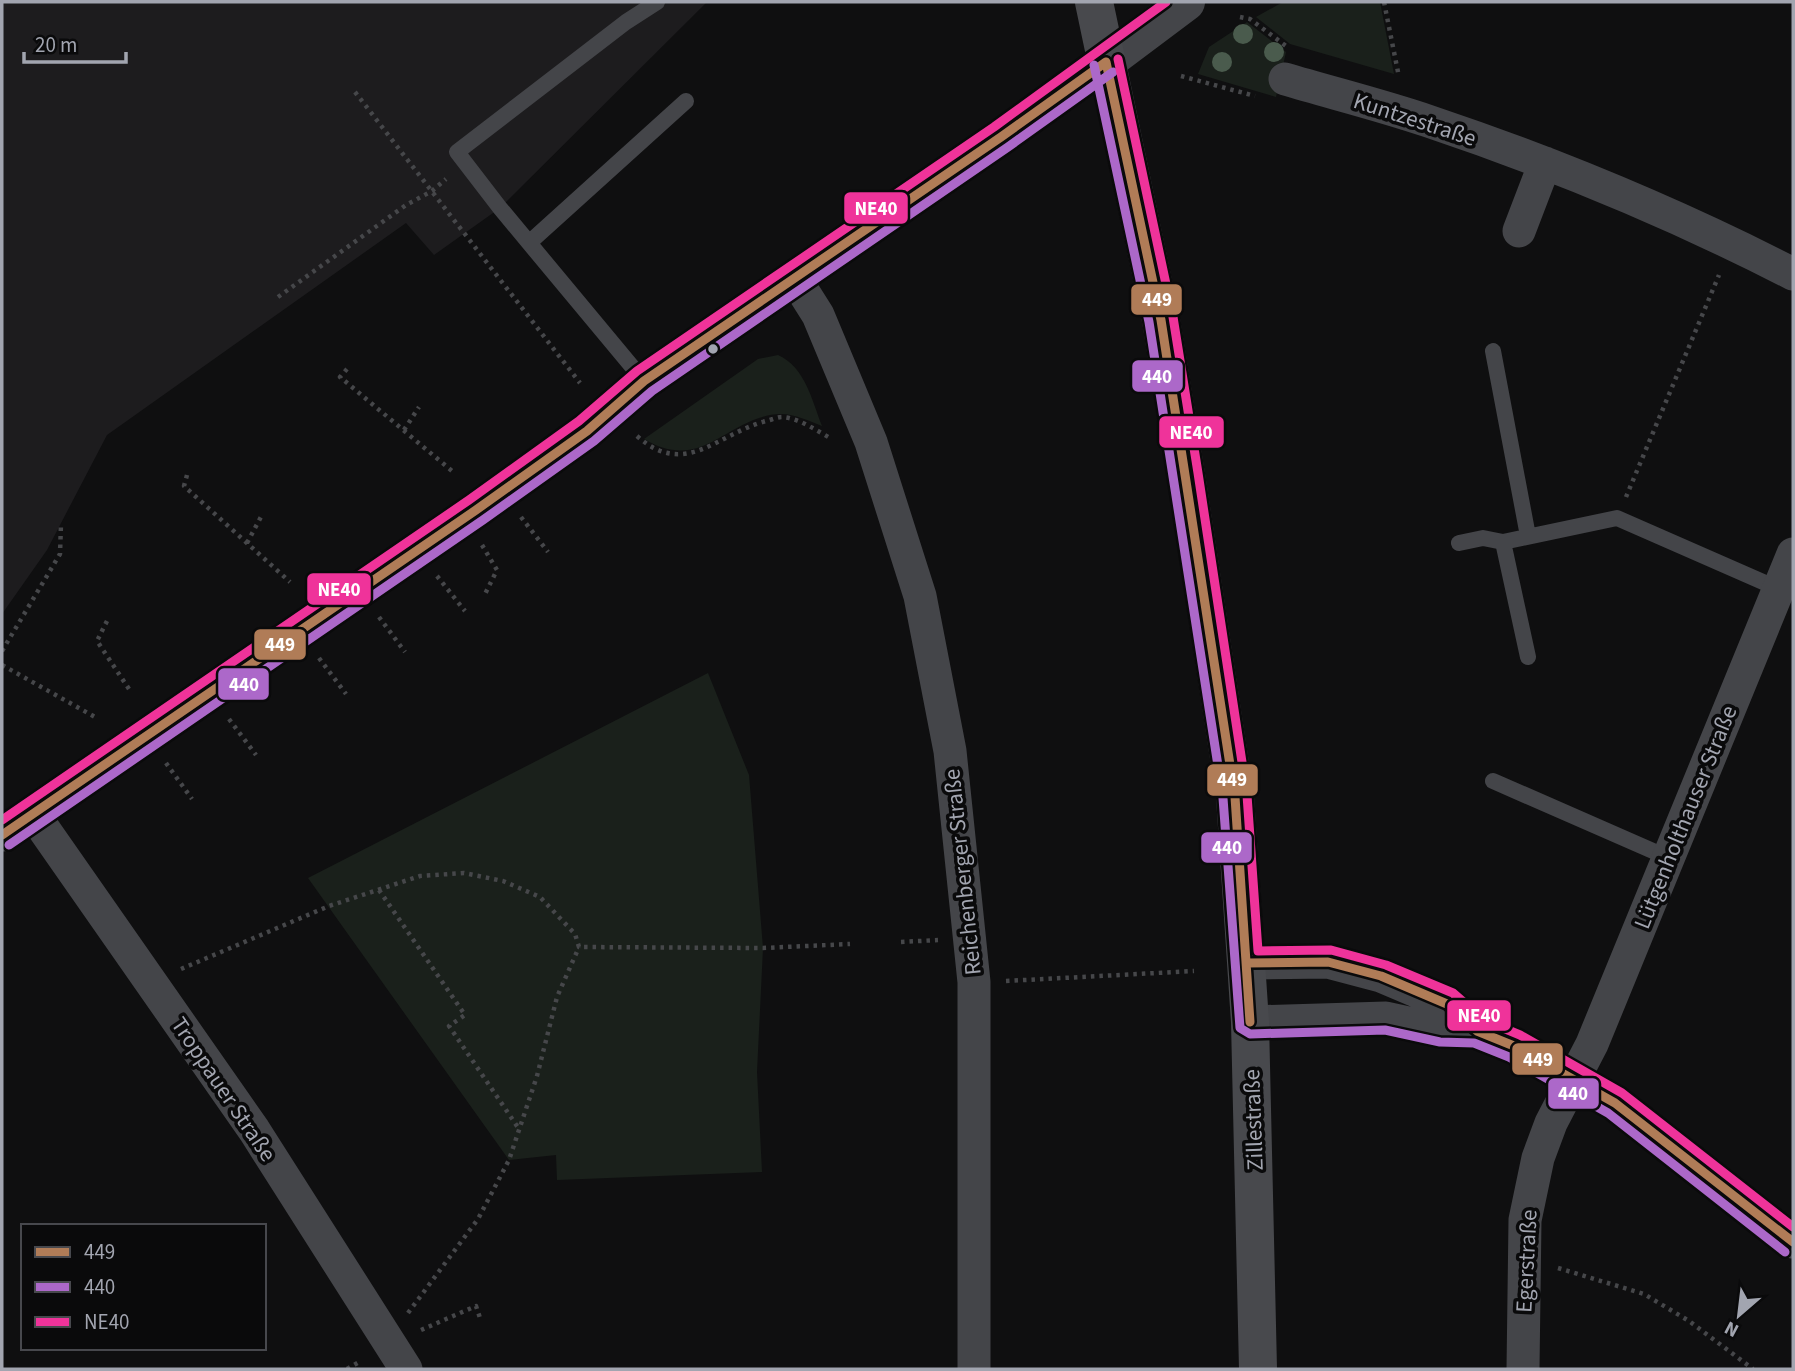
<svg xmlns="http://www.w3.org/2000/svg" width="1795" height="1371" font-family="'Source Sans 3',sans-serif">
	<rect width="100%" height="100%" fill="#0f0f10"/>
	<path fill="#1d1c1e" d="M2,2H707L500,208L434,255L406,223L107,435L47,550L2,614Z"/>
	<path fill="#1a201b" d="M1283,2H1380L1394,74L1290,44L1256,17Z
		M1247,22L1286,52L1276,97L1198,74L1209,47Z
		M778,355C805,367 812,400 822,426C809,421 795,414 781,414C728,415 703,475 644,439L758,359Z
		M708,673L749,775L763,948L757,1072L762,1172L557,1180L556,1155L509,1160L308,878Z"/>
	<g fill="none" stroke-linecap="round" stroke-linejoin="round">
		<path stroke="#46474a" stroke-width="4.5" stroke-dasharray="3.5 5" stroke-linecap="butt" d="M1384,2L1399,77
			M1240,17L1250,19L1286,46
			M1181,76L1255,96
			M355,92L580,383
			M278,297L406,205L432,191L446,179
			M347,369L340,377L452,471
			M404,430L419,407
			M637,436C685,479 717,434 766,421C771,420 777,417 782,417C799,418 817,431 832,439
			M187,475L184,486L290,582
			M1626,497L1719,275
			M521,517L548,552
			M247,543L262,515
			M482,545L497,570L484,596
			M437,576L465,611
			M379,617L405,652
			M107,621L97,641L131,692
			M2,651L60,554L61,524
			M319,658L346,694
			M2,665L95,717
			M229,719L256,755
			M166,763L192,799
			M379,890L465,1015L449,1026L519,1129
			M901,942L938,940
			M181,969L329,906L420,876L464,873L503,881L540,897L575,934L579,947L763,948L850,944
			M1006,981L1194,971
			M1558,1268L1644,1294L1689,1321L1753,1369
			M408,1313L478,1219L509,1160L537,1076L557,997L579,947
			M421,1330L476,1306L480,1318
			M347,1369L361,1361"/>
		<path stroke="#444549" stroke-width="16" d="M530,242L686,101
			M1493,351L1528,536
			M644,381L500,208L457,152L626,22L657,2
			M1503,542L1528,657
			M1459,543L1483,538L1503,542L1617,518L1779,589
			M1493,781L1669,858"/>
		<path stroke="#444549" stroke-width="33" d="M1285,79C1332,93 1381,105 1428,121C1553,163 1676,214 1793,274
			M1519,231L1545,163
			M794,277L818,315L871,442L920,596L950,751L974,982V1369
			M34,815L254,1130L406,1369
			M2,835L476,510L587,431L644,381L1001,137L1106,62
			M1247,963L1328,962L1381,976L1447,1004L1477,1031L1514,1046L1615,1103L1793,1242
			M1250,1022L1386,1018L1441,1030L1477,1031
			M1523,1369L1525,1220L1538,1158L1551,1123L1592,1044L1793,554"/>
		<path stroke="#444549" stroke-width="38" d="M1106,62L1186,2"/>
		<path stroke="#48494d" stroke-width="38" d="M1094,2L1161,320L1186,475L1235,797L1250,1022L1258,1369"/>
		<defs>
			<path id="bus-1" d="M1106,62L1161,320L1235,797L1250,1022
				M2,835L476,510L587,431L644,381L1001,137L1106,62
				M1247,963L1328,962L1381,976L1447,1004L1477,1031L1514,1046L1615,1103L1793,1242"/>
			<path id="bus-2" d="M1094,65L1149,322L1223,798L1240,1028L1250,1034L1385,1030L1440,1042L1474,1043L1509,1057L1608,1113L1785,1252
				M9,845L483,520L594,441L652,391L1008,147L1113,72"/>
			<path id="bus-3" d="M1118,59L1173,317L1198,473L1247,795L1258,951L1331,950L1386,965L1453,993L1484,1020L1520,1035L1622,1093L1793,1227
				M2,820L469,500L579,421L637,371L994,127L1166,2"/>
		</defs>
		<use href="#bus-1" stroke="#0a0a0b" stroke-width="14"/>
		<use href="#bus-2" stroke="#0a0a0b" stroke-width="14"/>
		<use href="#bus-3" stroke="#0a0a0b" stroke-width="14"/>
		<use href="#bus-1" stroke="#b07c57" stroke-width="9"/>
		<use href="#bus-2" stroke="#ac68c9" stroke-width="9"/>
		<use href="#bus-3" stroke="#ef339a" stroke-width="9"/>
	</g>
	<g fill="#4a5b4d">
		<circle cx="1243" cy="34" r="10"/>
		<circle cx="1274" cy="52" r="10"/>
		<circle cx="1222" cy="62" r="10"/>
	</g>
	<circle fill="#a2a5b0" stroke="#0a0a0b" stroke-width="2.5" cx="713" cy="349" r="6"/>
	<g text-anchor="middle" stroke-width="7" stroke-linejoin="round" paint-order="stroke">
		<g font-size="23" fill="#a2a5b0" stroke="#0a0a0b">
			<text transform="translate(1415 119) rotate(18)" y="8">Kuntzestraße</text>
			<text transform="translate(1685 817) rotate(-68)" y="8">Lütgenholthauser Straße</text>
			<text transform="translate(962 872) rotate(-96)" y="8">Reichenberger Straße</text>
			<text transform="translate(224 1089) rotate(56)" y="8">Troppauer Straße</text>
			<text transform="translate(1253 1120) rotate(-92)" y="8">Zillestraße</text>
			<text transform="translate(1526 1261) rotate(-87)" y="8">Egerstraße</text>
		</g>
	</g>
	<g stroke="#0a0a0b" stroke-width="2.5">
		<rect x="843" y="191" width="66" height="34" rx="7" fill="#ef339a"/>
		<rect x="1130" y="283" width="53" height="33" rx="7" fill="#b07c57"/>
		<rect x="1131" y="359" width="53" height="34" rx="7" fill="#ac68c9"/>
		<rect x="1158" y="415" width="67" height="34" rx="7" fill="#ef339a"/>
		<rect x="306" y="572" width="66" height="34" rx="7" fill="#ef339a"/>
		<rect x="253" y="628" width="54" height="33" rx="7" fill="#b07c57"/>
		<rect x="217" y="667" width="53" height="34" rx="7" fill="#ac68c9"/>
		<rect x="1206" y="763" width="53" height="34" rx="7" fill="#b07c57"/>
		<rect x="1200" y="831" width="53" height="33" rx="7" fill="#ac68c9"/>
		<rect x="1446" y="999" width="66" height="33" rx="7" fill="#ef339a"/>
		<rect x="1511" y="1042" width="53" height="34" rx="7" fill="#b07c57"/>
		<rect x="1547" y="1077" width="53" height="33" rx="7" fill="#ac68c9"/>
	</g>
	<g font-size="19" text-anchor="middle" font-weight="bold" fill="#fff">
		<text x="876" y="215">NE40</text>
		<text x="1157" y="306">449</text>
		<text x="1157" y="383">440</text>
		<text x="1191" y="439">NE40</text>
		<text x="339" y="596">NE40</text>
		<text x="280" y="651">449</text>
		<text x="244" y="691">440</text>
		<text x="1232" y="786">449</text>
		<text x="1227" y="854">440</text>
		<text x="1479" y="1022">NE40</text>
		<text x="1538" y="1066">449</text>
		<text x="1573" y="1100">440</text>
	</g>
	<rect width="1795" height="1371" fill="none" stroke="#a2a5b0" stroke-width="7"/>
	<rect x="21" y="1224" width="245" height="126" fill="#0a0a0b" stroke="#47484d" stroke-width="2"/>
	<rect x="35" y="1247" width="35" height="10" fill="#b07c57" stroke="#47484d" stroke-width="2"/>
	<text x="84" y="1259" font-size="21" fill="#a2a5b0">449</text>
	<rect x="35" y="1282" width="35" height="10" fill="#ac68c9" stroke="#47484d" stroke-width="2"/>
	<text x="84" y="1294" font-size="21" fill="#a2a5b0">440</text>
	<rect x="35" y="1317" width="35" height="10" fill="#ef339a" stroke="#47484d" stroke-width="2"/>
	<text x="84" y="1329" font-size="21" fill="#a2a5b0">NE40</text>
	<g transform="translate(1739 1315) rotate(208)" stroke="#0a0a0b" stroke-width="5" paint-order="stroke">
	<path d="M0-5L12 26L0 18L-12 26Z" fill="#a2a5b0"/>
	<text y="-10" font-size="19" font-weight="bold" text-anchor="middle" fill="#a2a5b0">N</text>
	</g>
	<path d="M24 52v10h102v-10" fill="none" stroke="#a2a5b0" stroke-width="3.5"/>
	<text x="35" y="52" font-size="21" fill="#a2a5b0" stroke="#0a0a0b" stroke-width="5" paint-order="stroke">20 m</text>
</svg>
